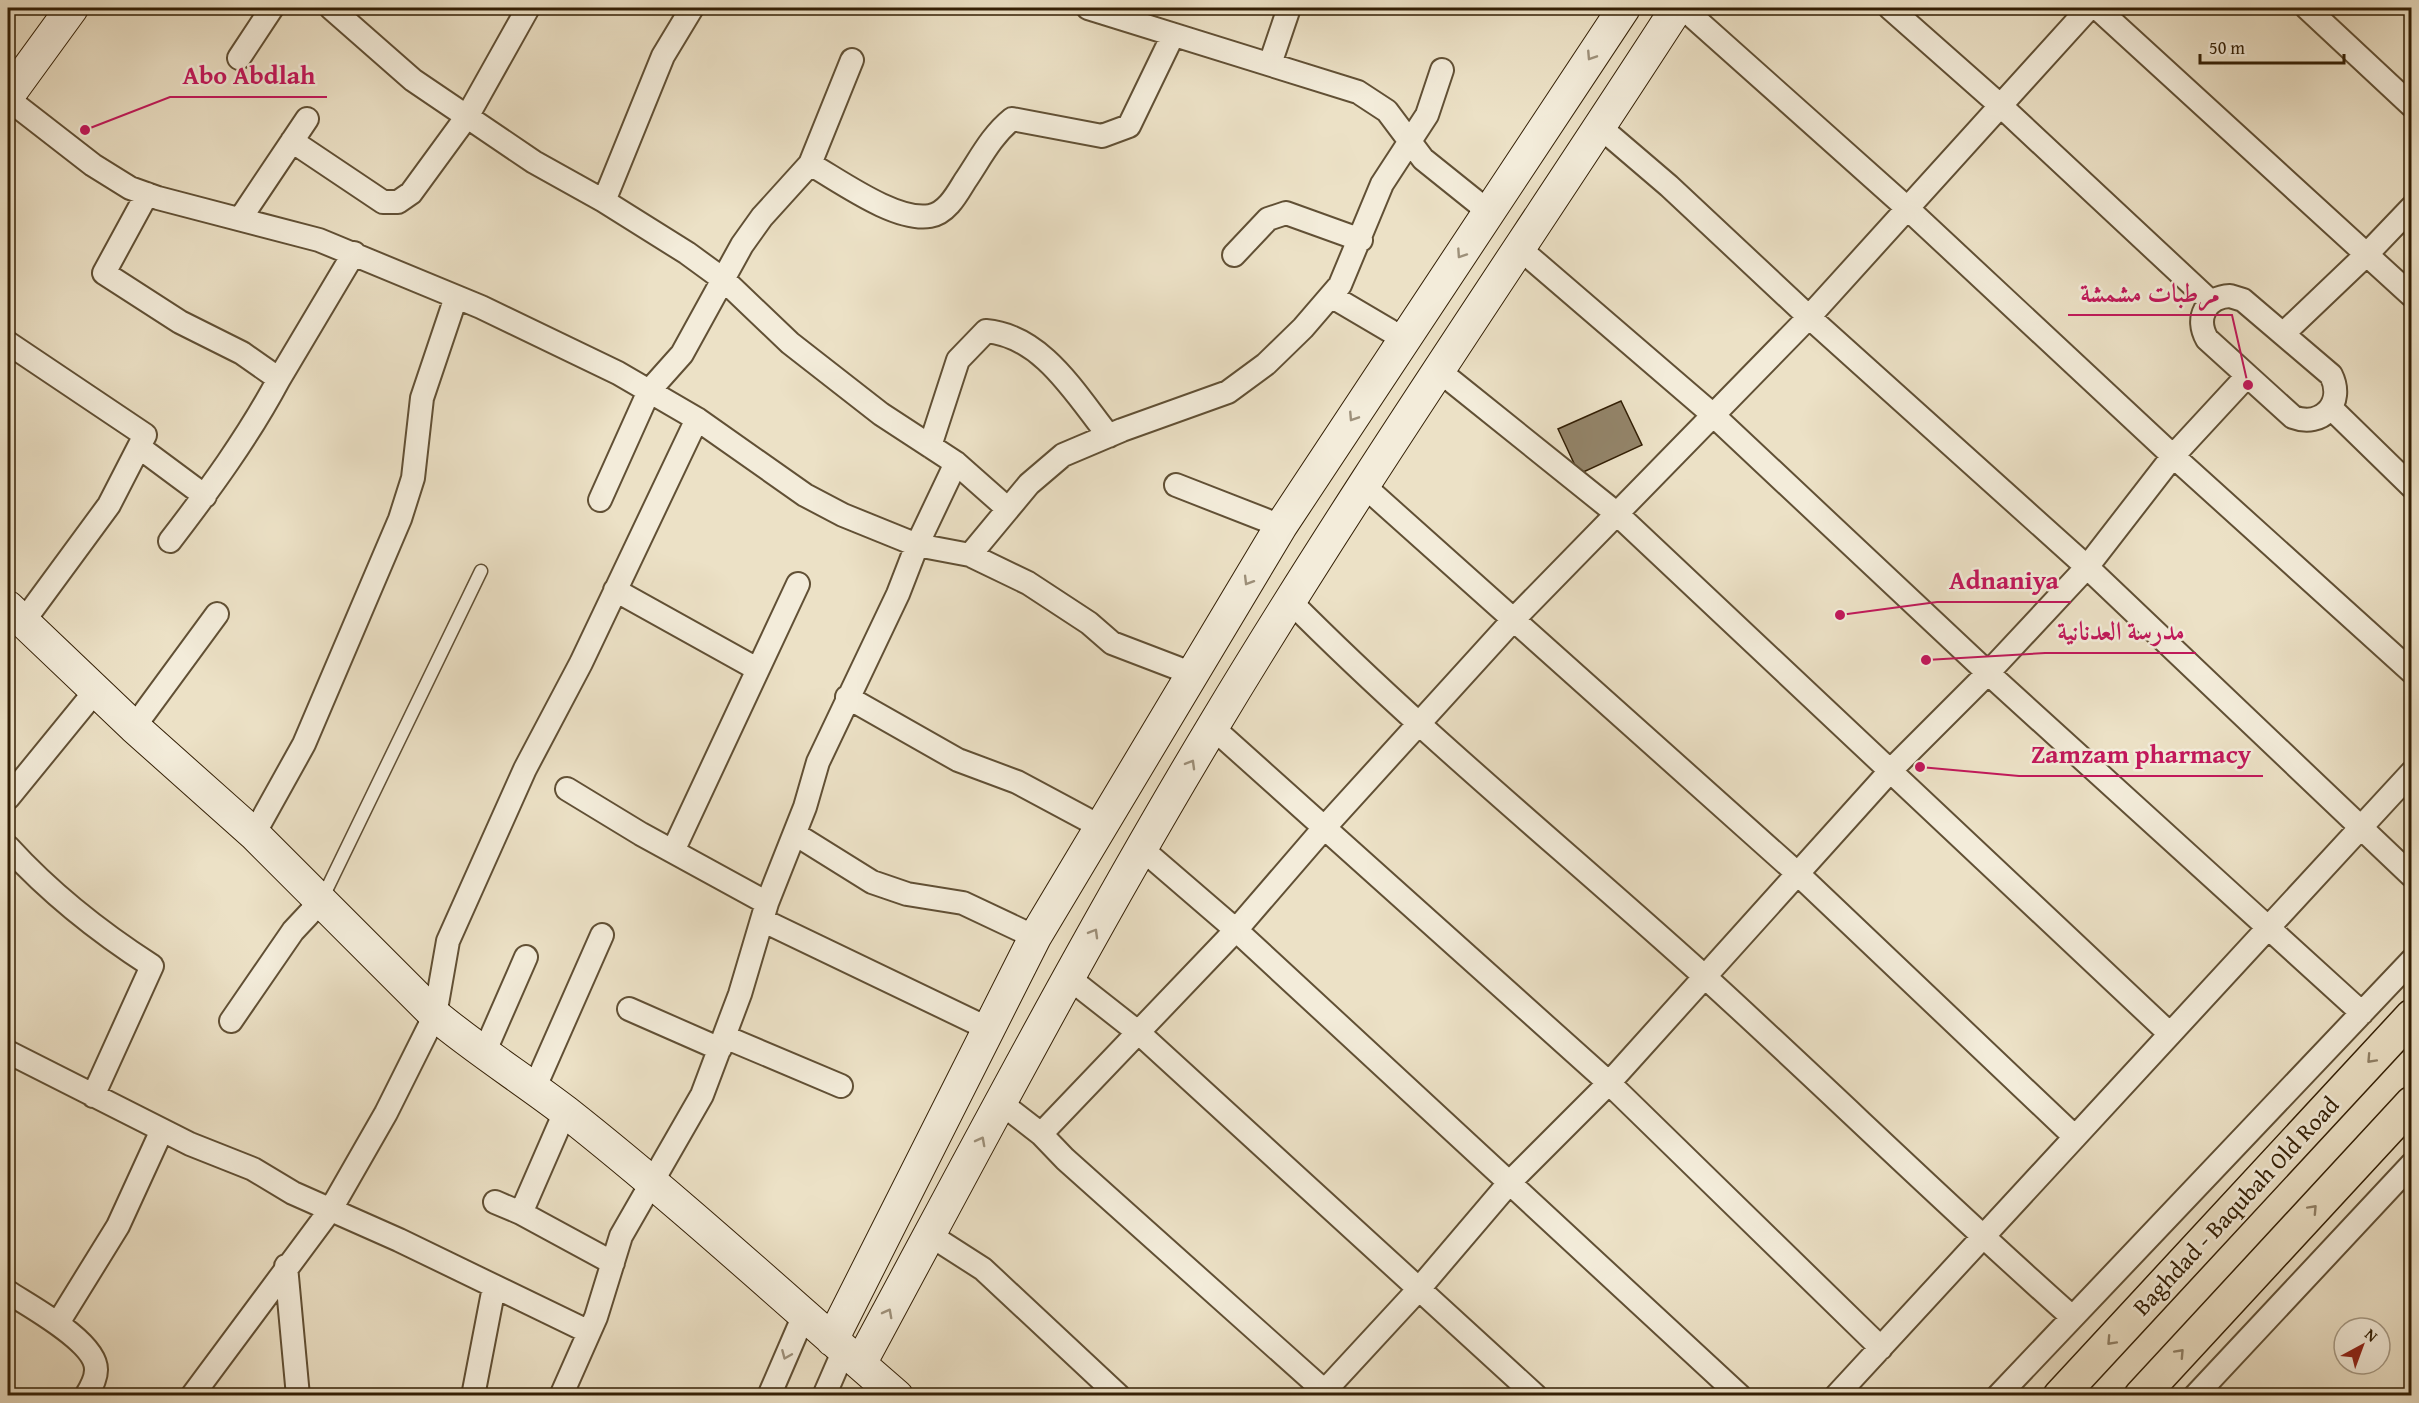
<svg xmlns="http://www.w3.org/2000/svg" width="2419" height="1403" font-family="'Gentium Book Plus',Amiri,serif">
	<rect width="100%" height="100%" fill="#ece1c6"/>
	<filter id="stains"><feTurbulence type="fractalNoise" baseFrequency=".00333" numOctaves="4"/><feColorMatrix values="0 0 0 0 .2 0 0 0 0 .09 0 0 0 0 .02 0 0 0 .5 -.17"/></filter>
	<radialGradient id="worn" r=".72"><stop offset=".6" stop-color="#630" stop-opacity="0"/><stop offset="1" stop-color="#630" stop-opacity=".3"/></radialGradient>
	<path fill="#938469" stroke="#331f05" stroke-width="1.5" d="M1621,401L1642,445L1579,474L1558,429Z"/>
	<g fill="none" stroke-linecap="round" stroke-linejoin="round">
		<defs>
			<path id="lane" d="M322,899L481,571"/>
			<path id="street" d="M331,8L413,80L534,162L604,201L687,253L724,280L790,343L881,414L956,463L1008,509
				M1088,8L1358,92L1387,111L1423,159L1489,212
				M1683,8L1907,208L2173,456L2412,672
				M1890,8L2002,107L2211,302
				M2097,8L2412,296
				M2307,8L2412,106
				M239,58L272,8
				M1270,64L1289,8
				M8,99L93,165L130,188L158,198L319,240L481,307L618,373L697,419L805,495L843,515L917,545L956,463
				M1600,127L1669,186L1809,317L2087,567L2412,876
				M292,141L383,202H398L411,193L468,115L528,8
				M810,164L852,60
				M147,194L104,273L180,322L242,353L279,379L354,253
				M604,201L663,56L692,8
				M240,219L307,119
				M1519,248L1712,414L1988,673L2362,1013
				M1234,255L1268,219L1286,213L1361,240
				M1331,296L1404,339
				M2230,296L2243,300L2331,375C2345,403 2322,428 2293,417L2207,339C2195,318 2206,297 2230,296Z
				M2283,334L2368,253L2412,207
				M8,343L145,435L109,505L23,622
				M1438,370L1616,513L2170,1034
				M2331,408L2412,487
				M930,446L958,360L986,331C1043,336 1076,395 1109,436
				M139,447L205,496
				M1176,485L1281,526
				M1363,485L1798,874L2075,1137
				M600,500L649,391L682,354L742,245L762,217L810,164C840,181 896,222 930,216C947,213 957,194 965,181C980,159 991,136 1012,119L1102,136L1129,126L1173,35
				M170,541C210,489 248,437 279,379
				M970,555L1028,583L1089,623L1112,643L1193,674
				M615,590L757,669
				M1290,601C1421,733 1566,851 1704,976C1828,1089 1947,1206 2072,1317
				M847,697L958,760L1017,782L1101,827
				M134,727L217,614
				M1212,727L1609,1083L1881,1348
				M567,789L641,834L767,903
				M8,798L97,689
				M254,834L304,744L400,519L413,478L422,398L456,297
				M795,834L872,882L907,894L963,903L1035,937
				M8,847C50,893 99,932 152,966L93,1096
				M1142,849L1236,930L1740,1396
				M673,851L798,584
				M762,920L989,1029
				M1069,978L1139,1033L1536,1396
				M629,1009L720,1049
				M231,1021L293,931L322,900
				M725,1037L841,1086
				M8,1052L190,1144L253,1169L293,1193L399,1240L589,1332
				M484,1053L526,957
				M534,1089L602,935
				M1001,1103L1041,1134L1065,1159L1330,1396
				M1041,1134L1236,930L1324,828L1514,619L1809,317L2089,8
				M495,1202L521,1213L613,1263
				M521,1213L565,1112
				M930,1235L983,1269L1119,1396
				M286,1266L298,1396
				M8,1292C29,1306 97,1342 96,1370C96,1379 91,1388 86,1396
				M58,1323L118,1226L162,1130
				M192,1396L331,1209L386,1113L435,1015L448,941L525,769L581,663L697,419
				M473,1396L494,1287
				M561,1396L596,1317L621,1236L702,1095L740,994L767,903L805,807L818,762L898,594L917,545L970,555L1029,484L1063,455L1122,430L1228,392L1266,364L1303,328L1340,285L1382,184L1427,115L1442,70
				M769,1396L804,1315
				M824,1396L844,1350
				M1320,1396L1418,1290L1510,1182L1609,1083L1891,770L1988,673L2087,567L2173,456L2247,376
				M1836,1396L2412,772
				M1998,1396L2412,960
				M2195,1396L2412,1164"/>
			<path id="secondary" d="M8,96L72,8
				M8,607L134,727L254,834L435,1015C477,1050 523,1079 566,1112C680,1202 787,1301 897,1396
				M832,1340L1035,937L1281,526L1624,8
				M860,1364C976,1149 1089,932 1215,723C1361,480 1523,246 1677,8"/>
			<path id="highway" d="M2060,1396L2412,1016
				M2141,1396L2412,1103"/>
		</defs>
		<use href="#lane" stroke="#615035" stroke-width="15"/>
		<use href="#street" stroke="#615035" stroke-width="26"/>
		<use href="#secondary" stroke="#331f05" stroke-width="34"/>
		<use href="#highway" stroke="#331f05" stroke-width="36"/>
		<use href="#lane" stroke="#f3ecda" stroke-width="12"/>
		<use href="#street" stroke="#f3ecda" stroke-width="22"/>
		<use href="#secondary" stroke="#f3ecda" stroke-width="32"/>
		<use href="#highway" stroke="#ece1c6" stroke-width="33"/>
	</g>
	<defs><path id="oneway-chevron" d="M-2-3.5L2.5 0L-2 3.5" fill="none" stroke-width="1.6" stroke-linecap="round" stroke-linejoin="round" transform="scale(1.5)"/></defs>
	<g stroke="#9d907a">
		<use href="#oneway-chevron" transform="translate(1591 56) rotate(123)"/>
		<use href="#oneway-chevron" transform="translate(1461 254) rotate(124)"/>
		<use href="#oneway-chevron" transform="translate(1353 417) rotate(123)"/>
		<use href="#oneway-chevron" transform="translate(1248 581) rotate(121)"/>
		<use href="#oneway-chevron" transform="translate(1191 764) rotate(-60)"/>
		<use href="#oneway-chevron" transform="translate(1094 933) rotate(-60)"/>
		<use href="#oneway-chevron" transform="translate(981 1141) rotate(-62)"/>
		<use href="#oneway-chevron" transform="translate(888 1313) rotate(-62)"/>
		<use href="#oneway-chevron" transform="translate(786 1355) rotate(113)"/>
	</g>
	<g stroke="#908066">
		<use href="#oneway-chevron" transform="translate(2371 1059) rotate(133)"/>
		<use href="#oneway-chevron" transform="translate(2313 1209) rotate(-47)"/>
		<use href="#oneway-chevron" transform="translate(2111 1341) rotate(133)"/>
		<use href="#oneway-chevron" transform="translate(2180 1353) rotate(-47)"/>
	</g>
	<g text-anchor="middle" stroke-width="5" stroke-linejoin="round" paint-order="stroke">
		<g font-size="24" fill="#331f05" stroke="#f3ecda">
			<text transform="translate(2236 1206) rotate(-47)" y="8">Baghdad - Baqubah Old Road</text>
		</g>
	</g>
	<path fill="none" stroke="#c2185b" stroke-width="2" d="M85 130L170 97H327M2248 385L2232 315H2068M1840 615L1937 602H2071M1926 660L2045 653H2196M1920 767L2019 776H2263"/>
	<g fill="#c2185b" stroke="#f3ecda" stroke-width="2">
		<circle cx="85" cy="130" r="6"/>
		<circle cx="2248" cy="385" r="6"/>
		<circle cx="1840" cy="615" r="6"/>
		<circle cx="1926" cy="660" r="6"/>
		<circle cx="1920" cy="767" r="6"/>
	</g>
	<g font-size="26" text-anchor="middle" font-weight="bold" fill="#c2185b" stroke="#f3ecda" stroke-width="5" stroke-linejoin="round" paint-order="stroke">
		<text x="249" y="84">Abo Abdlah</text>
		<text x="2150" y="302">مرطبات مشمشة</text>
		<text x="2004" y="589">Adnaniya</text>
		<text x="2121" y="640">مدرسة العدنانية</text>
		<text x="2141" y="763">Zamzam pharmacy</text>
	</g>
	<rect width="2419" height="1403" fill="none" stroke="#ece1c6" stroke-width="30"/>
	<rect x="9" y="9" width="2401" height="1385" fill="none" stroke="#331f05" stroke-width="3"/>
	<rect x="15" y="15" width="2389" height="1373" fill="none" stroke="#331f05" stroke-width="1.5"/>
	<g transform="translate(2362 1346) rotate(41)"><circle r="28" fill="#f3ecda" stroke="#a69a85" stroke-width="1.5"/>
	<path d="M0-4.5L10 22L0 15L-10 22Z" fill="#8f2418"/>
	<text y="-9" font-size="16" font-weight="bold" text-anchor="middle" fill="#331f05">N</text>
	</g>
	<path d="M2200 54v9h144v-9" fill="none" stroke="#331f05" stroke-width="3"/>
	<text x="2209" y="54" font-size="18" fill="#331f05" stroke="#f3ecda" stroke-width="4.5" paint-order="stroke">50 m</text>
	<rect width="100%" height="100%" filter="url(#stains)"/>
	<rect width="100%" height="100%" fill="url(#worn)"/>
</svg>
